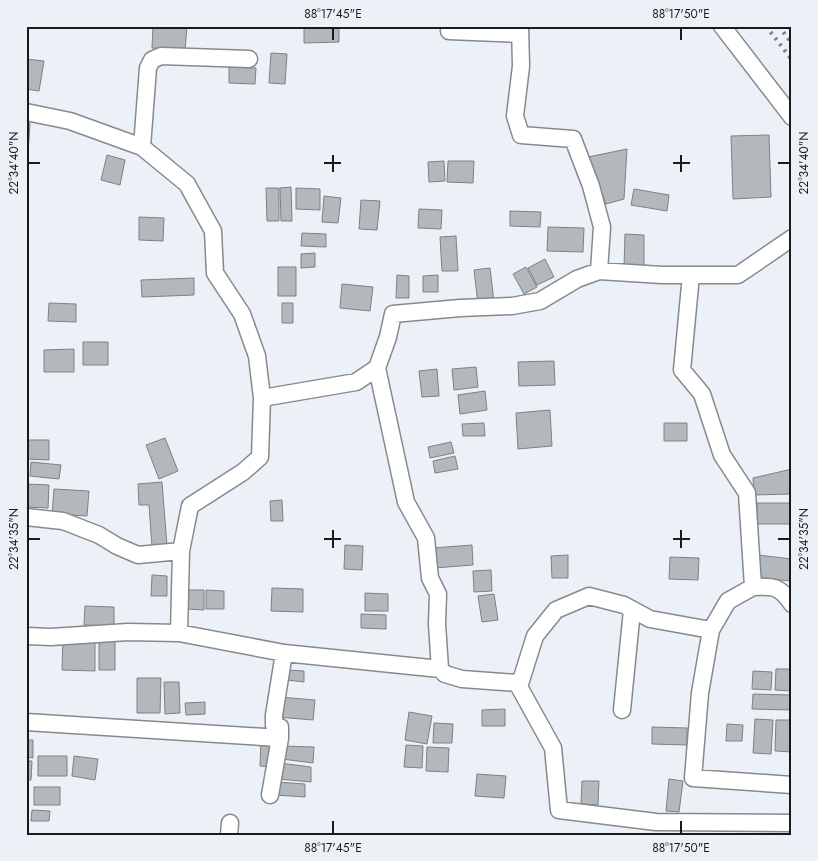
<svg xmlns="http://www.w3.org/2000/svg" width="818" height="861" font-family="Jost,sans-serif">
	<rect width="100%" height="100%" fill="#ecf1f7"/>
	<path fill="#b3b8bd" stroke="#7c8186" d="M153,26H187L185,50L152,48Z
		M304,26H339V42L304,43Z
		M271,53L287,54L285,84L269,83Z
		M26,59L44,61L39,91L26,89Z
		M229,67L256,68L255,84L229,83Z
		M26,123H30L27,168H26Z
		M769,135L771,197L733,199L731,136Z
		M627,149L624,199L606,204L588,157Z
		M107,155L125,160L120,185L101,180Z
		M444,161L445,181L429,182L428,162Z
		M448,161H474L473,183L447,182Z
		M291,187L292,221H281L280,188Z
		M266,188H279V221H267Z
		M296,188L320,189V210L296,209Z
		M634,189L669,195L667,211L631,205Z
		M324,196L341,198L338,223L322,222Z
		M361,200L380,201L377,230L359,229Z
		M419,209L442,210L441,229L418,228Z
		M510,211L541,212L540,227L510,226Z
		M139,217L164,218L163,241L139,240Z
		M548,227L584,228L583,252L547,251Z
		M302,233L326,234V247L301,246Z
		M625,234L644,235V268H624Z
		M456,236L458,271H442L440,237Z
		M315,253V267L301,268V254Z
		M545,259L554,277L537,285L528,268Z
		M278,267H296V296H278Z
		M526,267L537,287L524,294L513,274Z
		M490,268L494,302L478,304L474,270Z
		M397,275L409,276V298H396Z
		M438,275V292H423V276Z
		M194,278V295L142,297L141,280Z
		M342,284L373,287L370,311L340,308Z
		M49,303L76,304V322L48,321Z
		M282,303H293V323H282Z
		M83,342H108V365H83Z
		M74,349V372H44V350Z
		M554,361L555,385L519,386L518,362Z
		M476,367L478,387L454,390L452,369Z
		M437,369L439,396L422,397L419,371Z
		M485,391L487,410L460,414L458,395Z
		M550,410L552,446L518,449L516,413Z
		M484,423L485,436H463L462,424Z
		M664,423H687V441H664Z
		M165,438L178,471L159,479L146,445Z
		M26,440H49V460L26,459Z
		M451,442L454,453L430,458L428,447Z
		M455,456L458,469L435,473L433,461Z
		M31,462L61,465L59,479L30,476Z
		M792,469V494L754,495L753,478Z
		M162,482L167,546L152,547L149,505H139L138,484Z
		M26,484L49,485L48,508L26,507Z
		M54,489L89,491L87,516L52,514Z
		M282,500L283,521H271L270,501Z
		M757,503H791V524H757Z
		M345,545L363,546L362,570L344,569Z
		M472,545L473,565L434,568L433,548Z
		M568,555V578H552L551,556Z
		M758,555L792,559L790,581L755,577Z
		M670,557L699,558L698,580L669,579Z
		M491,570L492,591L474,592L473,571Z
		M152,575L167,576V596H151Z
		M272,588L303,589V612L271,611Z
		M187,590H204V610L186,609Z
		M206,590L224,591V609H206Z
		M365,593L388,594V611H365Z
		M494,594L498,620L482,622L478,596Z
		M85,606L114,607V626L84,625Z
		M361,614L386,615V629L361,628Z
		M63,637L95,638V671L62,670Z
		M99,640H115V670H99Z
		M776,669H792V691L775,690Z
		M288,670L304,671V682L287,680Z
		M753,671L772,672L771,690L752,689Z
		M137,678H161L160,713H137Z
		M164,682H179L180,713L165,714Z
		M753,694L791,695L790,710L752,709Z
		M279,697L315,700L313,720L277,717Z
		M205,702V714L186,715L185,703Z
		M505,709V726H482V710Z
		M409,712L432,716L427,744L405,740Z
		M755,719L773,720L771,754L753,753Z
		M776,720H792V752L775,751Z
		M434,723L453,724L452,743H433Z
		M727,724L743,725L742,741H726Z
		M652,727L687,728V745L652,744Z
		M26,740H33V758L26,757Z
		M261,741L274,742L271,767L260,766Z
		M406,745L423,746L422,768L404,767Z
		M282,746L314,747L313,763L282,759Z
		M427,747L449,748L448,772L426,771Z
		M38,756H67V776H38Z
		M74,756L98,759L95,780L72,776Z
		M26,761H32L31,780H26Z
		M279,763L311,767V782L278,779Z
		M477,774L506,776L504,798L475,796Z
		M669,779L683,781L679,812L666,811Z
		M582,781H599L598,805L581,804Z
		M277,782L305,784V797L275,795Z
		M34,787H60V805H34Z
		M32,810L50,811L49,821H31Z"/>
	<g fill="none" stroke-linecap="round" stroke-linejoin="round">
		<defs>
			<path id="minor" d="M520,26L521,66L515,116L521,135L573,139L591,186L602,227L599,271
				M722,26L792,117
				M449,31L520,34
				M26,112L70,121L142,147L187,184L213,231L215,273L242,314L257,356L262,398L356,382L377,368L388,337L393,314L460,308L512,306L540,301L577,279L599,271L662,275H738L792,238
				M142,147L148,68L152,60L161,56L249,59
				M691,275L682,370L702,394L722,455L747,493L753,587L728,601L711,630L700,693L693,778L792,785
				M377,368L406,502L426,538L430,578L438,594L437,624L440,669
				M26,517L63,521L99,535L117,546L138,555L181,551L190,506L243,472L260,457L262,398
				M753,587C773,586 780,586 792,604
				M179,633L181,551
				M26,636L51,637L128,632L179,633L284,653L440,669L445,674L462,679L517,683L553,748L559,810L656,822L792,823
				M519,687L535,636L556,610L589,596L624,605L650,619L711,630
				M622,710L632,610
				M26,722L280,738
				M270,795L280,738V727L274,725V715L284,653
				M229,835L230,823"/>
		</defs>
		<use href="#minor" stroke="#858a8f" stroke-width="19"/>
		<use href="#minor" stroke="#fff" stroke-width="16"/>
		<path stroke="#7e8185" stroke-width="4" stroke-dasharray="2.5 5" stroke-linecap="butt" d="M766,26L792,60
			M779,26L792,44"/>
	</g>
	<path fill="none" stroke="#191a1c" stroke-width="2" d="M333,28V40M681,28V40M333,155V172M681,155V172M28,163H40M324,163H341M673,163H690M778,163H790M333,530V548M681,530V548M28,539H40M324,539H341M673,539H690M778,539H790M333,821V834M681,821V834"/>
	<rect width="818" height="861" fill="none" stroke="#ecf1f7" stroke-width="55"/>
	<rect x="28" y="28" width="762" height="806" fill="none" stroke="#191a1c" stroke-width="2"/>
	<g font-size="12" text-anchor="middle" fill="#191a1c">
		<text x="333" y="18">88°17'45"E</text>
		<text x="681" y="18">88°17'50"E</text>
		<text transform="translate(14 163) rotate(-90)" y="4">22°34'40"N</text>
		<text transform="translate(804 163) rotate(-90)" y="4">22°34'40"N</text>
		<text transform="translate(14 539) rotate(-90)" y="4">22°34'35"N</text>
		<text transform="translate(804 539) rotate(-90)" y="4">22°34'35"N</text>
		<text x="333" y="852">88°17'45"E</text>
		<text x="681" y="852">88°17'50"E</text>
	</g>
</svg>
